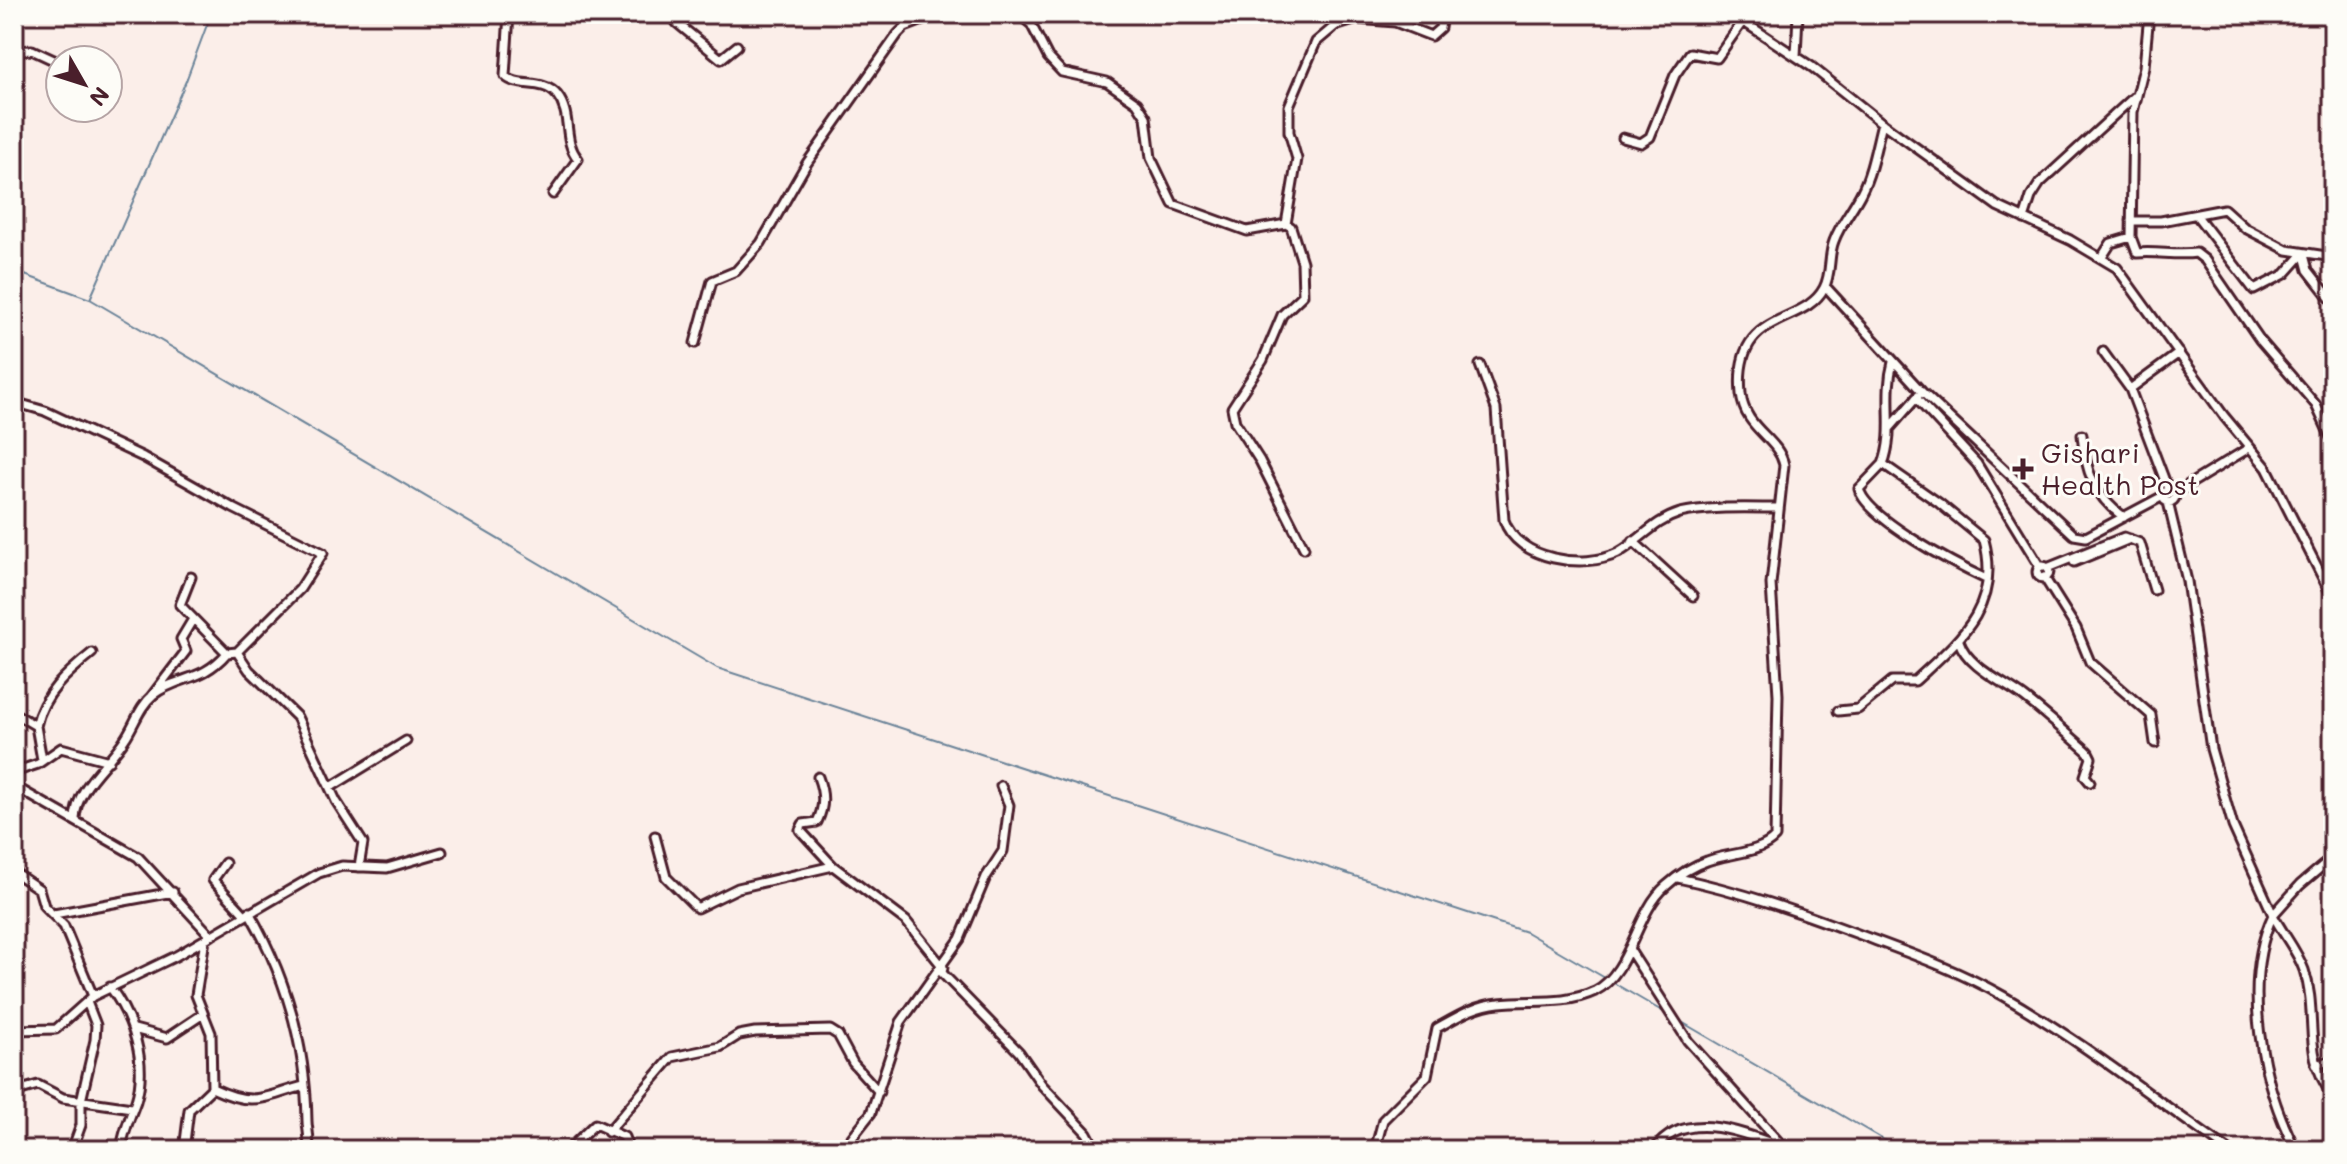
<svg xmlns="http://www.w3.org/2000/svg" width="2347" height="1164" font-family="Mali,sans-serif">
	<rect width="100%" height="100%" fill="#fbeee9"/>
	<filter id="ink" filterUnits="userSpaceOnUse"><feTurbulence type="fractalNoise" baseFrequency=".0125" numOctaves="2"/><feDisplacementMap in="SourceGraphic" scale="16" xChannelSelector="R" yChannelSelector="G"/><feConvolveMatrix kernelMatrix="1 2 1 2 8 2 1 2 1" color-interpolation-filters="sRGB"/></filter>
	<g filter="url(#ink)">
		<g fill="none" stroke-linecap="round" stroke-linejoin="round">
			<path stroke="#6a8398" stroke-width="2" d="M14,271L90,299L717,668L1526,932L1667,1014
				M90,299L186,81L211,14
				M1680,1021L1901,1150"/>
			<defs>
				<path id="minor" d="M509,14L505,76C518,89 543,78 557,95C573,115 562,140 578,159L553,194
					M671,14L677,23L721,59L737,46
					M1019,14L1031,24L1048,57L1062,72L1107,82L1137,103L1146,117L1151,158L1173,204L1247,231L1286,224L1291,227L1302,262L1303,295L1282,315L1263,360L1232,408L1235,422L1260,461L1304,548
					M1732,14L1812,67L1882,123L1997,206L2070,240L2117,268L2224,416L2267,468L2333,598
					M14,51L32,50L60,63
					M1796,56L1798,14
					M1623,138L1641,143L1650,137L1675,75L1690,53L1717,58L1743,21
					M2197,216L2254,290L2285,274L2302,255
					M2024,219L2031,197L2040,183L2134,97
					M2131,221H2161L2224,209L2245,228L2287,250L2333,257
					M1286,224L1297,159L1289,132V106L1316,42L1335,26L1357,19L1395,22L1431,36L1440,28L1442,14
					M2131,237L2137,253C2158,251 2176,256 2196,253L2205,260L2260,340L2316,405L2333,442
					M2304,255L2308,270L2333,302
					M2102,257L2111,243L2131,237L2133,112L2144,67L2149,14
					M1825,286L1922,392L2074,535L2086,537L2163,496
					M695,343L712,281L736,271L761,243L807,163L898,34L905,27L939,14
					M2103,352L2130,389L2168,489
					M1480,365L1496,409L1504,520C1517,560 1584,570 1618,553C1641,540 1654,521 1680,513C1707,506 1750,508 1779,508
					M2130,389L2179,353
					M1916,398L1977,464L2040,567
					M14,402L45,411L143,457L233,508L323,553L300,589L237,652
					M1890,428L1918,396
					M2082,435C2085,469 2094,497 2124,517
					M1883,464L1859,489C1867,519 1958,566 1986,579
					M2163 496a6 6 0 1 1 12 0a6 6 0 1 1-12 0Z
					M2175,493L2249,448
					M2168,502L2187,581L2211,749L2233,826L2273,915C2241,983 2262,1086 2296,1150
					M1633,541L1693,596
					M2074,562L2130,539
					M2037 572a6 6 0 1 1 12 0a6 6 0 1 1-12 0Z
					M2047,568L2124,537L2140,543L2154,590
					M191,577L180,605L227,653L237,652L249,670L297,717L336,801L363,843L359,867
					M2044,577L2076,628L2090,662L2151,715L2155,743
					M1959,641C1967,667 2004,682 2025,698C2047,715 2068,734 2088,752L2091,758L2085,776L2090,782
					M151,697L186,651L181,639L193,619
					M1838,711L1858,709L1892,681H1915C1958,641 2002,608 1984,540L1939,503L1883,464C1896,430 1883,399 1893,362
					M14,713L36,726L42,760
					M36,726C43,694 67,673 92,653
					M14,772L38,764L61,748L109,761
					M818,777C824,793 825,806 817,822L803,824L800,830L833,866L906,921L943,967L942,973L1019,1052L1042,1085L1087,1133L1096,1150
					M14,786L138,857L211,936
					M331,787L406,741
					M75,820C75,787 110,764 126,737C135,723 140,706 153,695C179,675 201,683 227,653
					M655,836L666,877L697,908L738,888L833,866
					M2333,857L2300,885L2273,915C2282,933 2297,950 2304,970C2319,1014 2301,1054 2333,1096
					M225,863L213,880L245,915
					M14,872L39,889L44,906L64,926L93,996
					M1678,878C1740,891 1799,912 1858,934C1906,952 1958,970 2003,996C2082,1041 2154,1099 2228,1150
					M249,912C286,976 306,1047 307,1121C307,1131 312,1142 305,1150
					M54,914L173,892
					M1629,949L1688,1041L1786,1150
					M110,987C133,1018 148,1062 136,1101C130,1118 123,1132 121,1150
					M134,1029L167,1038L203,1014
					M14,1030L56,1029L93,996L176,956L319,873L342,866L387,868L442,852
					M2316,1065L2333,1060
					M212,1088C255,1108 262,1097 304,1086
					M14,1092L38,1085L63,1098L132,1108
					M608,1132L672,1057L720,1047L739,1035L755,1032L830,1030L838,1035L853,1063L879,1092
					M72,1150L81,1125V1101L95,1040L96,1025L87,1002
					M184,1150L189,1110L212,1088L211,1033L196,995L205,940
					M568,1150L595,1124L624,1137L627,1145L624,1150
					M842,1150L871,1113L901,1022L960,939L986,877L1003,851L1009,805L1001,786
					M1375,1150L1383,1120L1427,1076L1437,1028C1457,1017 1476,1005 1499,1003C1532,999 1563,1006 1595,991C1631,973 1635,913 1666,886C1677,876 1692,866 1707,861C1727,853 1760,854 1775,837L1778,695L1771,584L1784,465C1778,437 1745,430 1741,394C1733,308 1803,328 1824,288C1832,273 1828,256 1834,241C1840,224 1853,209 1861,193C1872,172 1876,146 1882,123
					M1654,1150C1684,1108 1741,1132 1782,1147"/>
			</defs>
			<use href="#minor" stroke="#4a1f2b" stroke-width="13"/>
			<use href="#minor" stroke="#fdfcf7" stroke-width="7"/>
		</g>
	</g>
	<path fill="#4a1f2b" stroke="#fdfcf7" stroke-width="3" d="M2019 457h8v8h8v8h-8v8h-8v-8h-8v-8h8z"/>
	<g text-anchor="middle" stroke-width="6" stroke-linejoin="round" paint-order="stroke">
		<g font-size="28" fill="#4a1f2b" stroke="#fdfcf7" text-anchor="start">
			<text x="2041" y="463">Gishari<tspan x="2041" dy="32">Health Post</tspan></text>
		</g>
	</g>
	<rect width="2347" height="1164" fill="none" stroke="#fdfcf7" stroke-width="48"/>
	<rect x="24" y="24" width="2299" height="1116" fill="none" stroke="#4a1f2b" stroke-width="3" filter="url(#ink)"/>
	<g transform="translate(84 84) rotate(129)"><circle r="38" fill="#fdfcf7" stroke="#b5a4a5" stroke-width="2"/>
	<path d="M0-6L14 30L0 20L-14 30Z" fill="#4a1f2b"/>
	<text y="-12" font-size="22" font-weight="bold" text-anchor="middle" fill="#4a1f2b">N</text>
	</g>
</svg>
